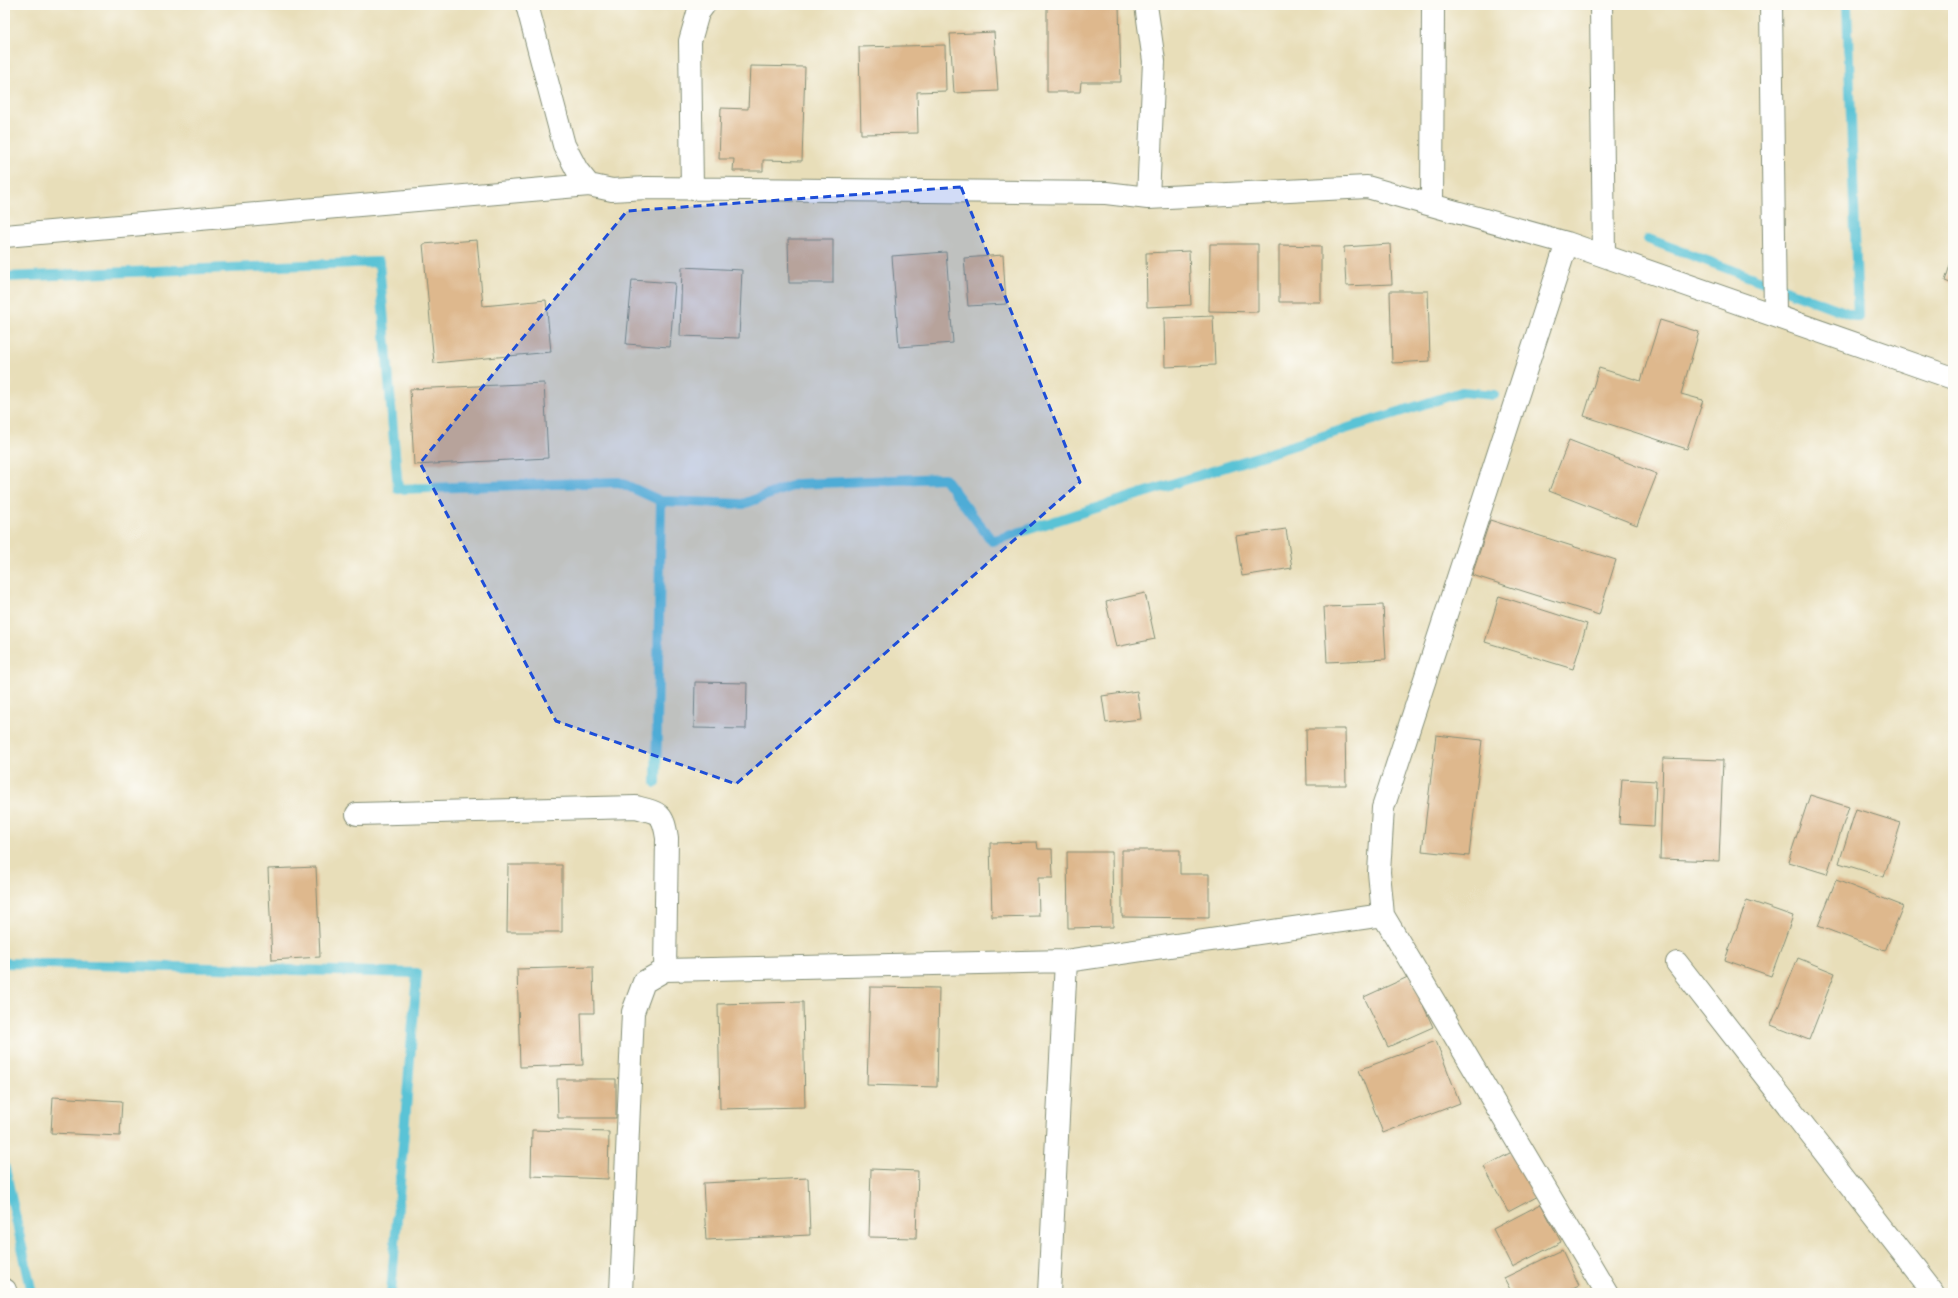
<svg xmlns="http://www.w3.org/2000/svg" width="1958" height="1298" font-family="'Shantell Sans',sans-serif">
	<rect width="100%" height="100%" fill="#fdfcf7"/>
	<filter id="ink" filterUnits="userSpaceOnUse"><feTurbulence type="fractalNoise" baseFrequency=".025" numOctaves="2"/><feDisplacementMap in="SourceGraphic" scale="8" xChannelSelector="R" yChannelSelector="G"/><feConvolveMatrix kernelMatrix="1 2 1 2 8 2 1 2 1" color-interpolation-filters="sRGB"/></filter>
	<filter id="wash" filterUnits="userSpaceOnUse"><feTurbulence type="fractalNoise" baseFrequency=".012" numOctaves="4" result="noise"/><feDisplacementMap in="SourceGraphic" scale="16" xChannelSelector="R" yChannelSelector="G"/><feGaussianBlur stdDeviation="0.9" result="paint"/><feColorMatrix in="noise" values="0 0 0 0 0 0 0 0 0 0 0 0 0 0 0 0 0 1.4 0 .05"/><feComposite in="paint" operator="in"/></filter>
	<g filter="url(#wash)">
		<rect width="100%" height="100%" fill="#e8deb9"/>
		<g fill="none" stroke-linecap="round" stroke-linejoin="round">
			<path stroke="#5ac3d6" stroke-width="10" d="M1648,239L1858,317L1847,5
				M5,277L379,262L398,489L619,482L661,501L743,504L797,484L944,478L992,541L1462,392L1494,395
				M656,783L661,501
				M5,963L417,973L391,1293
				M5,1168L32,1293"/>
		</g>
		<g id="blocks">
			<path fill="#deb88d" d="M1119,6L1121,82H1081L1080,92H1047V7Z
				M994,32L998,91L954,93L950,34Z
				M945,45L946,91L917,92L918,133L861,134L859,47Z
				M750,66L805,67L802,161L763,160V171H733L734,159H719L721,108L748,109Z
				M788,239H833V283H789Z
				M477,240L483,306L546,300L551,352L434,363L423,244Z
				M1210,244H1258V312L1209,311Z
				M1390,244L1392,284L1346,286L1344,247Z
				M1279,245L1321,246V302H1279Z
				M1189,251L1191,305L1147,307L1146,253Z
				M946,252L953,343L899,347L892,256Z
				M1003,255L1006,304L968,306L964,258Z
				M1953,256V284L1945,281Z
				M682,267L742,270L739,338L680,336Z
				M632,280L675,283L670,347L626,344Z
				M1390,291H1428L1430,361L1392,363Z
				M1213,316L1215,365L1165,367L1164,318Z
				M1660,320L1699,332L1681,394L1703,400L1687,449L1584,416L1599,368L1641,381Z
				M544,383L548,458L414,465L410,389Z
				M1569,440L1657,474L1637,525L1549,491Z
				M1490,520L1616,560L1599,615L1472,575Z
				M1286,529L1292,568L1242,576L1236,536Z
				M1145,593L1155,639L1116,647L1106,602Z
				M1499,596L1587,624L1573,669L1485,642Z
				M1383,605L1386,659L1327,662L1324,607Z
				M695,682L747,683L746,729L694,728Z
				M1137,691L1141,719L1106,723L1102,696Z
				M1306,729H1345L1346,785H1307Z
				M1436,735L1482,740L1469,856L1422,851Z
				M1663,758L1723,760L1719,861L1660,859Z
				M1622,779L1656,781L1654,826L1619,824Z
				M1810,795L1849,807L1827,874L1788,862Z
				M1856,809L1901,823L1884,877L1839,863Z
				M1037,842L1038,849H1052L1053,878H1038L1039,916L992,917L990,843Z
				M1122,850H1180V874H1209V918L1122,917Z
				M1067,852H1112L1113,927L1068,928Z
				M508,865H562V932H507Z
				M316,867L320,957L272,960L268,869Z
				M1836,880L1903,906L1885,951L1818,926Z
				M1747,900L1793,916L1771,976L1725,960Z
				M1798,958L1835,973L1809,1040L1771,1025Z
				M593,967L594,1013H581L583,1065L520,1067L517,969Z
				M1410,976L1433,1027L1388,1047L1364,997Z
				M870,987L939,988L937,1087L867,1085Z
				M803,1002L805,1107L720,1109L718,1004Z
				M1436,1041L1460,1103L1383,1133L1359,1070Z
				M557,1079H616V1118H558Z
				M53,1097L122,1101L120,1136L51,1133Z
				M532,1130L609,1132L608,1179L531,1176Z
				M1519,1148L1544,1193L1508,1212L1484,1167Z
				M871,1169L918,1171L916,1238L869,1237Z
				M808,1178L810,1235L706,1240L703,1183Z
				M1541,1204L1561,1242L1512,1267L1493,1229Z
				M1562,1250L1579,1285L1562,1293H1512L1504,1278Z"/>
		</g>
	</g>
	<g filter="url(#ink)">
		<use href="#blocks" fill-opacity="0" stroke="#848e76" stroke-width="1"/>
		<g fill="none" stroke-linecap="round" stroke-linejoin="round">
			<defs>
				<path id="minor" d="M527,5L564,145L577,170L589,185L612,190L646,188L1106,193L1148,198L1367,187L1567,243L1953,378
					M1146,5L1154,61L1148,198
					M1601,5L1604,255
					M1771,5L1775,315
					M692,189L690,41L698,13L704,5
					M1432,205L1433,5
					M5,236L589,185
					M1567,243L1383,808L1379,872L1383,915L1607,1293
					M357,814L636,807C660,813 663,813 667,838L665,970
					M1677,963L1934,1293
					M5,1290L6,1293
					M621,1293L633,1012L644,982L665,970L1066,961L1383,915
					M1049,1293L1066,961"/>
			</defs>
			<use href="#minor" stroke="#848e76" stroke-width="24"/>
			<use href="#minor" stroke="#fff" stroke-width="22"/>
		</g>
	</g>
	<path fill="#1d4ed8" fill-opacity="0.2" stroke="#1d4ed8" stroke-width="3" stroke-dasharray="8 5" stroke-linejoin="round" d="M961,187L1080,482L736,784L556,721L420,463L627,211Z"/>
	<rect width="1958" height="1298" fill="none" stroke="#fdfcf7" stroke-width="20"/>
</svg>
